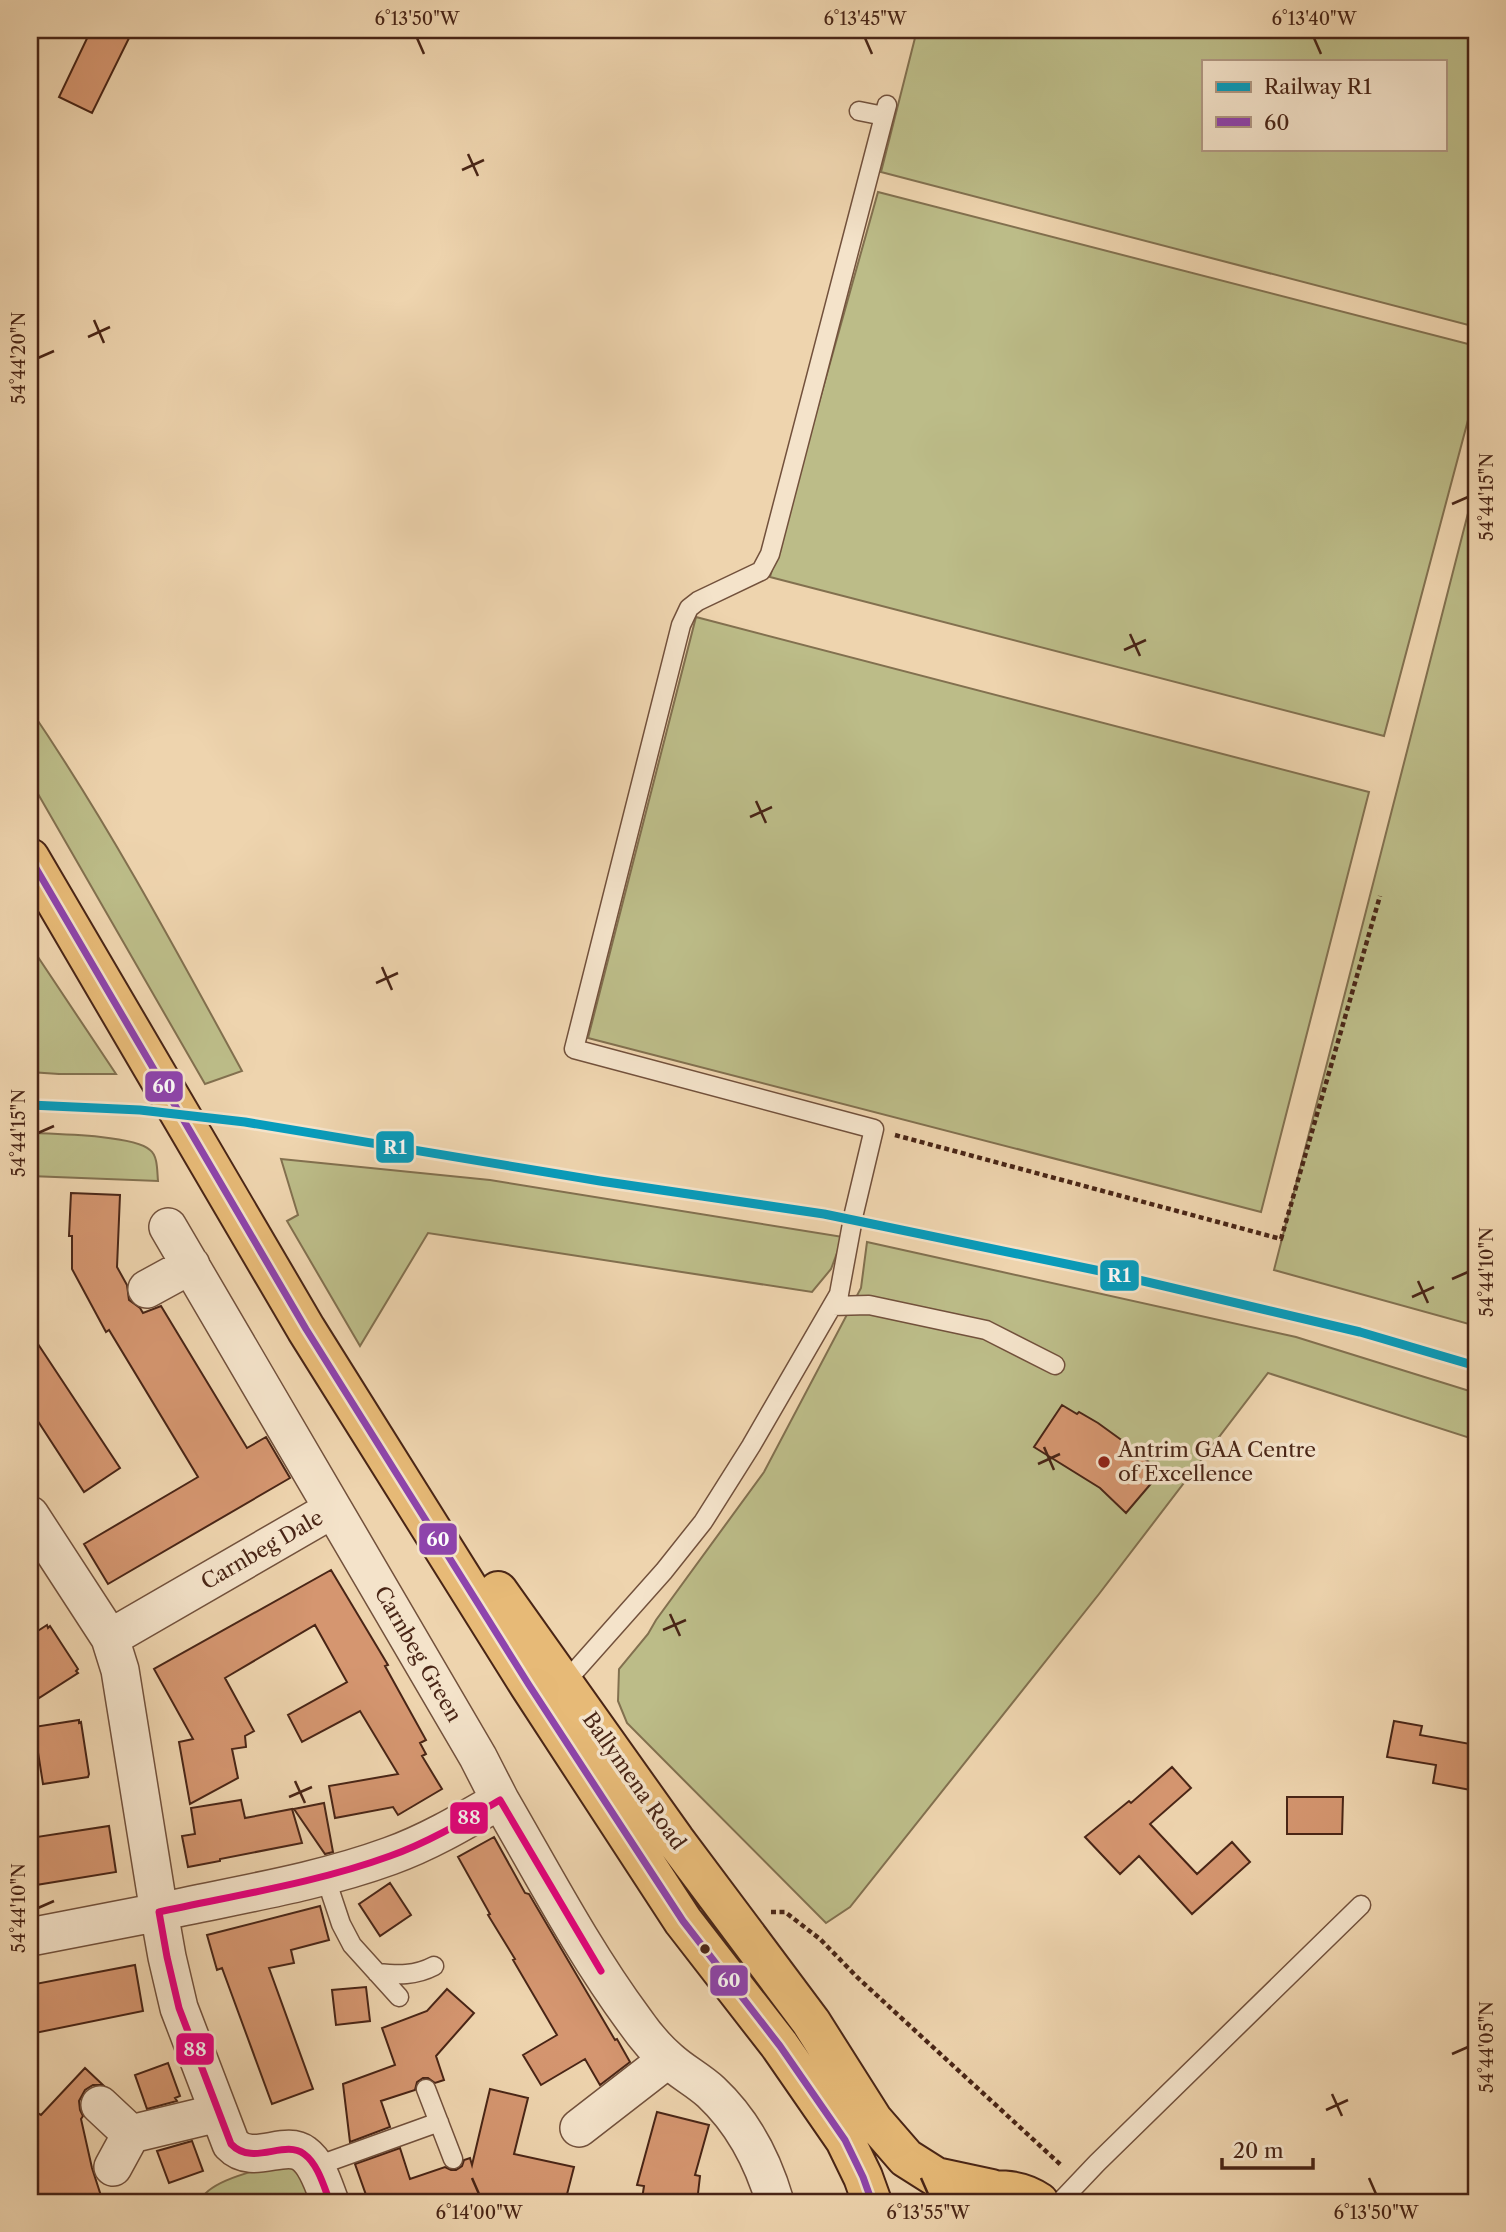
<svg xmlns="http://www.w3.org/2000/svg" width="1506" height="2232" font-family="'Libre Caslon Text',serif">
	<rect width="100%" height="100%" fill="#eed4ae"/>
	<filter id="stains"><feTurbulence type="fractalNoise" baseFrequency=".00286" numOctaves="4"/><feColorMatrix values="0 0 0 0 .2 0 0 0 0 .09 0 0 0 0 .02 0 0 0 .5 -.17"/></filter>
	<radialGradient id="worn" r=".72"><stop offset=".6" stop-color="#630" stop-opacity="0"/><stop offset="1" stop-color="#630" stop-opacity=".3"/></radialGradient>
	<path fill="#bcbc88" stroke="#82704f" stroke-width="2" fill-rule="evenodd" d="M917,30H1476V327L881,172ZM1445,61V149H1203V61Z
		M878,192L1476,346V390L1384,736L770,577Z
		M1476,482V1326L1274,1270Z
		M696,617L1369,792L1261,1212L588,1038Z
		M30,709C109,825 175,948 242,1071L205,1084L30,780Z
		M30,945L116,1074H59L30,1072Z
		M30,1133C54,1134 134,1135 150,1150C158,1156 157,1171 158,1181L30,1176Z
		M281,1159L490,1180L843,1237L831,1269L812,1292L428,1233L360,1346L287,1221L298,1215Z
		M867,1242L1296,1337L1476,1393V1440L1268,1373L1099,1594L850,1907L826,1923L627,1723L618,1701L619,1669L648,1634L656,1620L764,1472L861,1288Z
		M281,2163L302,2173L314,2202H200C207,2180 260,2170 281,2163Z"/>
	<path fill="#d59670" stroke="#492516" stroke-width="2" d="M91,30H133L92,113L59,97Z
		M71,1193L120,1195L117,1267L127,1285L129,1300L140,1308L143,1313L161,1306L247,1448L266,1437L290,1478L108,1584L84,1544L198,1477L109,1330L106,1332L72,1269V1236H69Z
		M30,1332L120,1468L84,1492L30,1409Z
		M1062,1405L1077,1414L1079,1412L1098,1423L1138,1452L1160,1473L1126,1513L1100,1488L1034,1447Z
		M331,1570L388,1665L385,1666L426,1740L420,1743L426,1754L422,1756L442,1789L398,1815L393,1807L335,1818L329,1786L398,1774L360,1711L302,1742L288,1715L347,1682L315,1625L225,1678L254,1731L245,1736L246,1747L232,1749L238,1778L190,1804L179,1742L193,1739L154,1669Z
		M47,1625L48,1628L50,1626L78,1669L76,1671L78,1673L39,1698L30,1683V1636Z
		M79,1720V1723L81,1722L89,1774L88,1777L43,1784L34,1727Z
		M1394,1721L1422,1726L1420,1735L1476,1745V1791L1433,1783L1436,1765L1387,1757Z
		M1172,1767L1191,1788L1150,1824L1197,1874L1232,1842L1250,1862L1192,1914L1139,1856L1120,1874L1085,1837L1129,1801L1131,1803Z
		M1287,1797H1343L1342,1834H1287Z
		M241,1800L245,1818L292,1809L302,1843L220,1859V1861L188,1867L182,1836L195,1834L191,1808Z
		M324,1803L333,1852L325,1854L294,1809Z
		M109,1826L116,1872L30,1886V1838Z
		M494,1837L525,1893L529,1894L615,2040L617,2039L630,2062L600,2085L585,2059L541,2085L523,2055L557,2035L513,1960L515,1959L488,1915L490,1914L458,1857Z
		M390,1883L411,1915L380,1936L359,1904Z
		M320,1906L329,1940L291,1950L294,1963L269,1968L313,2089L272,2104L222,1968L217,1970L207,1935Z
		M135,1965L143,2011L30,2034V1985Z
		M366,1987L370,2021L336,2025L332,1990Z
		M447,1989L474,2013L436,2056L444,2080L435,2083L428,2078H423L417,2082L415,2090L381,2101L390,2127L350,2142L343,2084L395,2065L382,2028L427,2011Z
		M168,2063L180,2096L175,2098L177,2101L147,2109L135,2075Z
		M85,2068L103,2085H93L85,2090L79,2101L80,2110L83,2116L81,2119L92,2168L103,2202H30V2109L41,2115Z
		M490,2089L528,2098L514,2154L574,2167L565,2202H355V2199L366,2195L355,2164L400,2148L410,2179L445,2167L451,2170H456L462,2166L464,2160L470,2158L472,2165Z
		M657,2112L709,2125L695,2175L700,2176L697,2202H672L642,2199L644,2186L637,2185Z
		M192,2141L203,2171L169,2183L157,2151Z"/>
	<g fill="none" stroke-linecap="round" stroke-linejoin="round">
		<defs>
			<path id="service" d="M859,111L884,116
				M832,1306L869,1305L986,1330L1055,1365
				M558,1682L576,1670L664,1571L703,1522L751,1446L839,1294L854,1213L874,1129L574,1049L681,625L689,608L698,601L761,571L770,554L887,105
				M325,1876L341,1924L352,1945L399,1997
				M377,1973C398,1975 415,1976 434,1966
				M426,2089L453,2159
				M314,2167L439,2122
				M1060,2202L1097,2163L1361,1905"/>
			<path id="minor" d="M147,1289L191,1265
				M333,1509L478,1757L500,1800
				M30,1515L110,1638L333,1509L168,1227
				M30,1937L159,1912L120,1670L110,1638
				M100,2105L131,2134L218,2113
				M579,2128L668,2059
				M113,2167L131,2134
				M330,2202C324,2187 318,2164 304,2154C284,2139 253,2167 231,2144L179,2008L167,1957L159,1912C236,1895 316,1883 390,1856C429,1842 464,1821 500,1800C543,1874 583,1951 634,2020C643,2033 656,2049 669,2060C682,2072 698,2080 711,2092C743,2122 763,2161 775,2202"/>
			<path id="trunk" d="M30,858L306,1329L529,1685L683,1921L780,2046L845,2140L863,2177L872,2202
				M498,1591L675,1840L811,2022L873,2120L906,2158L936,2177L992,2189
				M967,2193C993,2189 1017,2187 1039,2202"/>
		</defs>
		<use href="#service" stroke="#72513c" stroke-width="21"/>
		<use href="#minor" stroke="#72513c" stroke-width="40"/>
		<use href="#trunk" stroke="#492516" stroke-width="42"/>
		<path stroke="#492516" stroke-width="4.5" stroke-dasharray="5 3.5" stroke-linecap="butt" d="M895,1135L1281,1239L1380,896
			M771,1912H785L820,1939L858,1978L1062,2166"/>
		<use href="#service" stroke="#f4e3ca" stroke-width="18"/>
		<use href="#minor" stroke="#f4e3ca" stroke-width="37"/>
		<use href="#trunk" stroke="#e7ba77" stroke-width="38"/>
		<defs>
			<path id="bus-1" d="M30,858L306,1329L529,1685L683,1921L780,2046L845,2140L863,2177L872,2202"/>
			<path id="bus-2" d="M330,2202C324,2187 318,2164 304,2154C284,2139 253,2167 231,2144L179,2008L167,1957L159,1912C236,1895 316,1883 390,1856C429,1842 464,1821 500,1800L601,1971"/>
		</defs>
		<use href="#bus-1" stroke="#f4e3ca" stroke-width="12"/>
		<use href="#bus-2" stroke="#f4e3ca" stroke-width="12"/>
		<use href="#bus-1" stroke="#8e44ad" stroke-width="7"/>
		<use href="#bus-2" stroke="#e5007d" stroke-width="7"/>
		<defs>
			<path id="rail-1" d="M30,1105L140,1110L245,1122L600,1181L824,1214L1105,1272L1360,1332L1476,1366"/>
		</defs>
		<use href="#rail-1" stroke="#f4e3ca" stroke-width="14"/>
		<use href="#rail-1" stroke="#079cbc" stroke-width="9"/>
	</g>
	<path fill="none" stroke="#492516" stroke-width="2.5" d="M417,38L424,54M865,38L872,54M1314,38L1321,54M468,154L478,176M462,170L484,160M94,320L104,343M88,337L110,327M38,358L54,351M1452,504L1468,497M1130,634L1140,656M1124,650L1146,640M756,801L766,823M750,817L772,807M382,967L392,990M376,983L398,973M38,1133L54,1126M1452,1279L1468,1272M1418,1281L1428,1303M1412,1297L1434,1287M1044,1447L1054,1470M1038,1464L1060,1454M670,1614L680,1636M663,1630L686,1620M295,1781L305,1803M289,1797L312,1787M38,1908L54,1901M1452,2054L1468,2047M1332,2094L1342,2116M1326,2110L1348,2100M472,2178L479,2194M921,2178L928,2194M1369,2178L1376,2194"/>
	<circle fill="#8f2418" stroke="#f4e3ca" stroke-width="2.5" cx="1104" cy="1462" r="7"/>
	<circle fill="#492516" stroke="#f4e3ca" stroke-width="2.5" cx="705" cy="1949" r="6"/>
	<g text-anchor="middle" stroke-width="7" stroke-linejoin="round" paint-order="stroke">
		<g font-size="21" fill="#492516" stroke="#f4e3ca" text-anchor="start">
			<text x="1118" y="1457">Antrim GAA Centre<tspan x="1118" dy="24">of Excellence</tspan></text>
		</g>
		<g font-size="21" fill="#492516" stroke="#f4e3ca">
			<text transform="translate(262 1550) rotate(-30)" y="7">Carnbeg Dale</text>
			<text transform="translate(418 1654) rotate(60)" y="7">Carnbeg Green</text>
			<text transform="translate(634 1781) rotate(55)" y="7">Ballymena Road</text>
		</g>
	</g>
	<g stroke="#f4e3ca" stroke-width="2.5">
		<rect x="144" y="1070" width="40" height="33" rx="7" fill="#8e44ad"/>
		<rect x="375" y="1130" width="40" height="34" rx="7" fill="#079cbc"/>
		<rect x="1099" y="1259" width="41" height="33" rx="7" fill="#079cbc"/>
		<rect x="418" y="1522" width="40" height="34" rx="7" fill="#8e44ad"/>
		<rect x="449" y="1801" width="40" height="34" rx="7" fill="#e5007d"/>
		<rect x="709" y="1964" width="40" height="33" rx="7" fill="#8e44ad"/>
		<rect x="175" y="2032" width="40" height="34" rx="7" fill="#e5007d"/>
	</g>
	<g font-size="19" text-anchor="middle" font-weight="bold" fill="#fff">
		<text x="164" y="1093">60</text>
		<text x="395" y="1154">R1</text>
		<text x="1119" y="1282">R1</text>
		<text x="438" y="1546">60</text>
		<text x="469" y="1824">88</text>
		<text x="729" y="1987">60</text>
		<text x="195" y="2056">88</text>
	</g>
	<rect width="1506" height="2232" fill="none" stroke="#eed4ae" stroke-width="77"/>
	<rect x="1202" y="60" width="245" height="91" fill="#f4e3ca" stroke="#b09782" stroke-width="2"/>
	<rect x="1216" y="82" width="35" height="10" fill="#079cbc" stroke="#b09782" stroke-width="2"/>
	<text x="1264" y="94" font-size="21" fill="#492516">Railway R1</text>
	<rect x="1216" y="117" width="35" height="10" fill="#8e44ad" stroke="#b09782" stroke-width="2"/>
	<text x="1264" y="130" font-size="21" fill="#492516">60</text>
	<path d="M1222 2158v10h91v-10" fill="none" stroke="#492516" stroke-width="3.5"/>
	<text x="1233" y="2158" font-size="21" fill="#492516" stroke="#f4e3ca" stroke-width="5" paint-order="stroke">20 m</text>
	<rect x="38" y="38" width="1430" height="2156" fill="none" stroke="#492516" stroke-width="2.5"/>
	<g font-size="18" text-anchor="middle" fill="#492516">
		<text x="417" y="25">6°13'50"W</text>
		<text x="865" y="25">6°13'45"W</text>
		<text x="1314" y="25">6°13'40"W</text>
		<text transform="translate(19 358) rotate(-90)" y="6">54°44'20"N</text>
		<text transform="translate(1487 497) rotate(-90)" y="6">54°44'15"N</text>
		<text transform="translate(19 1133) rotate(-90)" y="6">54°44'15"N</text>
		<text transform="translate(1487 1272) rotate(-90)" y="6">54°44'10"N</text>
		<text transform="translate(19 1908) rotate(-90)" y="6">54°44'10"N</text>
		<text transform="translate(1487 2047) rotate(-90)" y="6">54°44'05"N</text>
		<text x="479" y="2219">6°14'00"W</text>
		<text x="928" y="2219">6°13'55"W</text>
		<text x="1376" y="2219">6°13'50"W</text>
	</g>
	<rect width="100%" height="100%" filter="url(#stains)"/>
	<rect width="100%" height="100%" fill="url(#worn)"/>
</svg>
